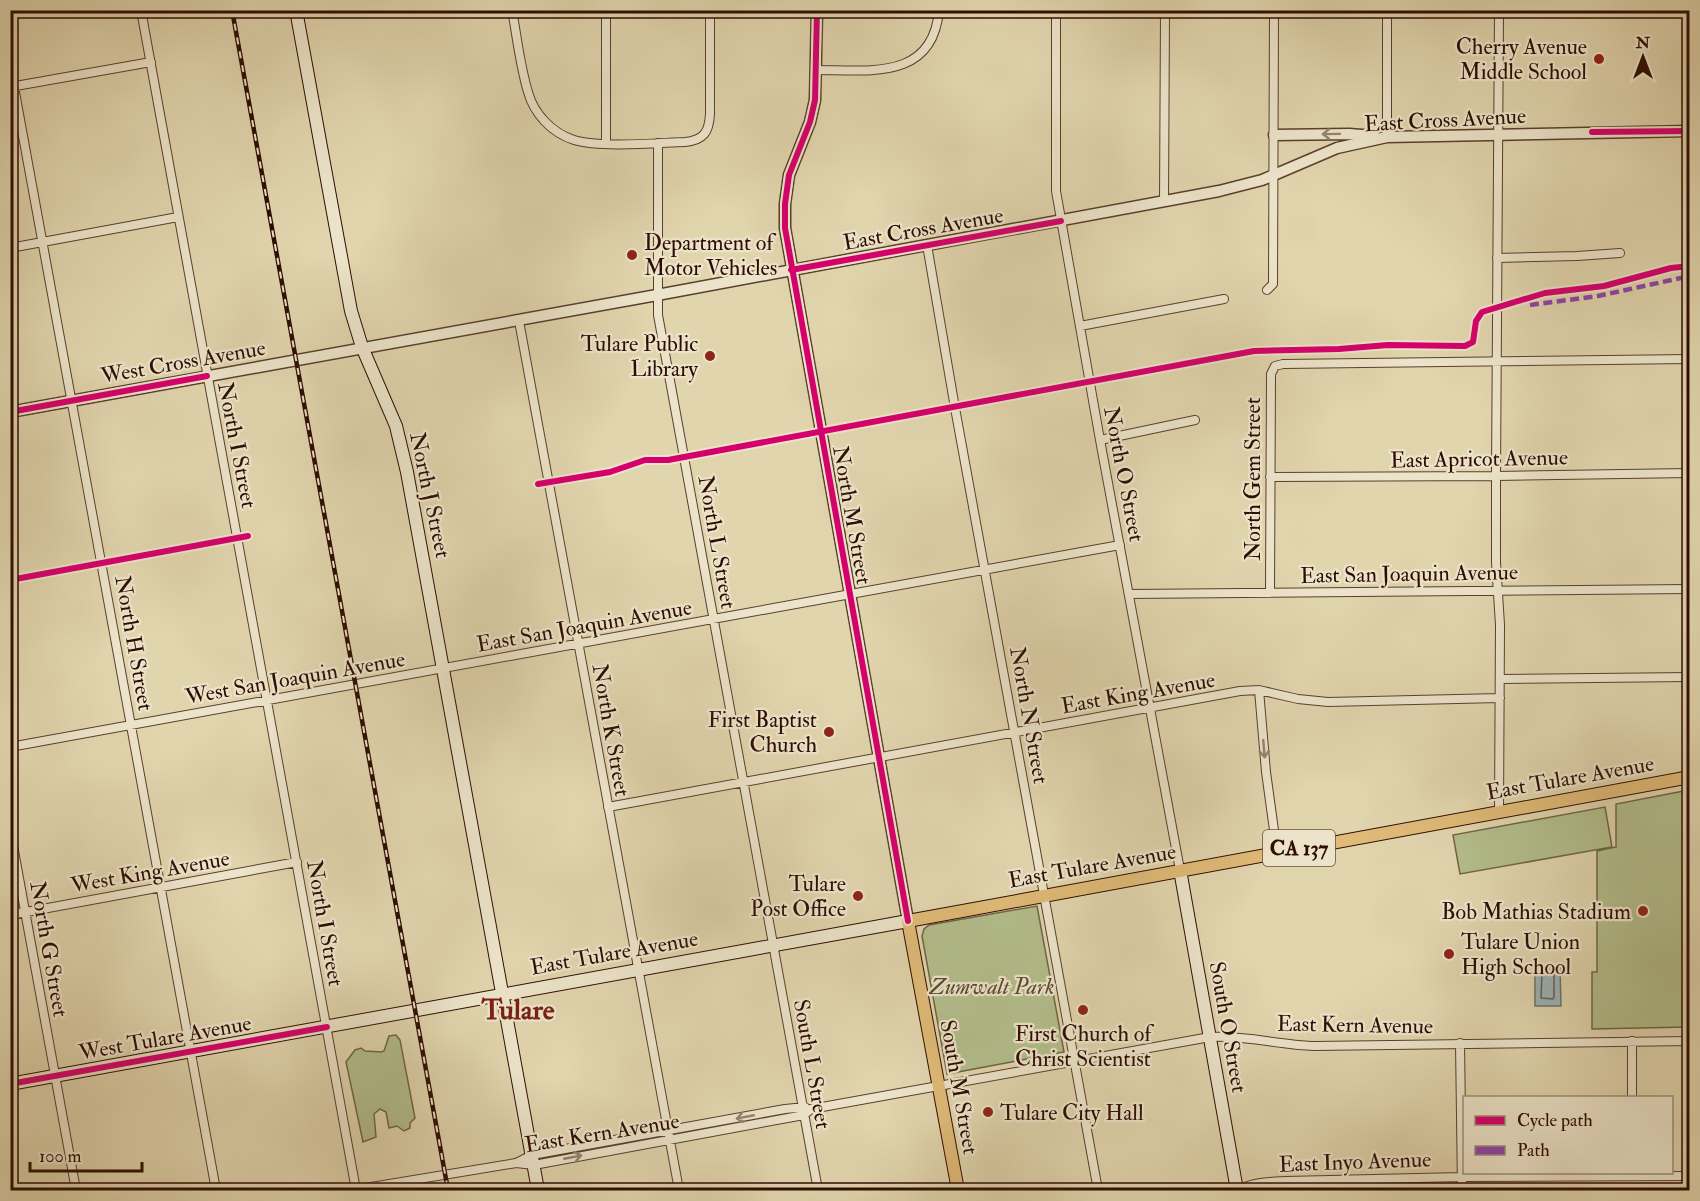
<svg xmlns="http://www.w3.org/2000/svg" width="1700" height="1201" font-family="'IM FELL Double Pica',serif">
	<rect width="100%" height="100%" fill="#e1d5ae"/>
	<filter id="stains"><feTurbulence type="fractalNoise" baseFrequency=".00333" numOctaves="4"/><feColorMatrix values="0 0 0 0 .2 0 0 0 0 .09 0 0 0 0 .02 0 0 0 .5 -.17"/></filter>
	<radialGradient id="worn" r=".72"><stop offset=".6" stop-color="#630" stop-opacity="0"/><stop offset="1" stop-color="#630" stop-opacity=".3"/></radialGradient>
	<path fill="#b2bd8b" stroke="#706446" stroke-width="1.5" d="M1689,790V1027L1592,1029V972H1597V851L1616,847V804Z
		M1605,807L1612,847L1460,874L1453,835Z
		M1037,906L1064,1052L947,1074L922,936L924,929L929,925Z
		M396,1035L400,1040L415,1118L410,1123V1128L404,1131L397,1126L389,1128L386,1112L380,1109L374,1114L376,1137L363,1142L346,1062L355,1050L361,1048L365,1051L381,1052L384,1051L389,1036Z"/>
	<path fill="#9bb5b7" stroke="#6f716f" stroke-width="1.5" d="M1535,967H1560L1561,1006H1535Z"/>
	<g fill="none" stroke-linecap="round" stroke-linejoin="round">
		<path stroke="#64605c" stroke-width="1.5" d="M1542,973H1552L1554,975V997L1553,999L1541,998Z"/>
		<defs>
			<path id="minor" d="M141,10L356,1190
				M512,10C517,37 520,66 528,92C534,114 552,133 574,140C601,148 656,143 685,142C704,140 709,132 710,114V10
				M1056,10V191L1100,440L1180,870
				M1387,10V137
				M1499,10L1496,476V562L1500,625L1499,811
				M10,65L216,1190
				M816,70C869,70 933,81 939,10
				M10,87L151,62
				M606,143V10
				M658,143V315L818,1190
				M1164,202L1165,10
				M927,245L955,408L1098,1190
				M10,248L178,217
				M1497,258L1577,256L1620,253
				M1267,290L1273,284L1274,10
				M519,321L679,1190
				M1080,326L1224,299
				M1100,440L1195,420
				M1270,477L1496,476L1690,473
				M1270,593L1271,374L1275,366L1283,364L1690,359
				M1129,594L1690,589
				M1500,679L1690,677
				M1259,690L1266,772L1277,852
				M10,747L1120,545
				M608,807L1240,691L1259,690L1298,699L1328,702L1500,698
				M10,829L76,1190
				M10,915L297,862
				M1460,1043L1462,1190
				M1632,1098V1041
				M516,1163L532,1155L785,1109L805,1107
				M353,1190L516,1163L534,1165L804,1115L811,1109L1210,1037C1245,1035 1279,1045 1314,1046L1690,1041
				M1239,1190C1253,1182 1270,1182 1286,1181L1462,1177L1690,1176"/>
			<path id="tertiary" d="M817,10L815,100L810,122L789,175L785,204V228L908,921
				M1274,135L1349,134L1375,136
				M10,412L657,295L1219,191L1262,180L1337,148L1387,137L1690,131"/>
			<path id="secondary" d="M296,10L351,311L362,347L396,426L407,472L538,1190
				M1180,870L1237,1190
				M10,1084L908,921"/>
			<path id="primary" d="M958,1190L908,921L1690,777"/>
		</defs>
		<use href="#minor" stroke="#5b3e2d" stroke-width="10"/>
		<use href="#tertiary" stroke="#5b3e2d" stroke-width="13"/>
		<use href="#secondary" stroke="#2e0c02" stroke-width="14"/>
		<use href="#primary" stroke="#2e0c02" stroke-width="14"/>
		<use href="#minor" stroke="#ece4ca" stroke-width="8"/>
		<use href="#tertiary" stroke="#ece4ca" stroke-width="10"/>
		<use href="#secondary" stroke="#ece4ca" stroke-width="12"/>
		<use href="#primary" stroke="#e0ba77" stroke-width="12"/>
		<defs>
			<path id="rail" d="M232,10L448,1190"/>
		</defs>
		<use href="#rail" stroke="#2e0c02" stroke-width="4.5"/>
		<use href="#rail" stroke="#ece4ca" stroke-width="2" stroke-dasharray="7" stroke-linecap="butt"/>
		<path stroke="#8e44ad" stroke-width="4.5" stroke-dasharray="9 4.5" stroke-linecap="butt" d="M1530,305L1598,296L1690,276"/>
		<defs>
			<path id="cycleway" d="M817,10L815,100L810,122L789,175L785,204V228L908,921
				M1592,132L1690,131
				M791,270L1061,221
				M10,412L207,376
				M538,484L610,472L645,460H668L1254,351L1339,349L1388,345L1465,346L1473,342L1476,321L1482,312L1545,293L1604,286L1671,268L1690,266
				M10,580L248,536
				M10,1084L327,1027"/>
		</defs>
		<use href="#cycleway" stroke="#ece4ca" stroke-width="10"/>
		<use href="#cycleway" stroke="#d6006c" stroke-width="6"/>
	</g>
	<defs><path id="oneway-shaft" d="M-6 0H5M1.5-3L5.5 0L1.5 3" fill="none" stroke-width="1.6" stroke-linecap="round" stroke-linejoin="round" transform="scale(1.5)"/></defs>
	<g stroke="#968370">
		<use href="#oneway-shaft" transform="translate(1331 134) rotate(179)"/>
		<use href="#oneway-shaft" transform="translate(1264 749) rotate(85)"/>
		<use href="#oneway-shaft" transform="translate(745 1117) rotate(169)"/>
		<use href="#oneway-shaft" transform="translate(573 1157) rotate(-11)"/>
	</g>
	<g fill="#8f2418" stroke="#ece4ca" stroke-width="2">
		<circle cx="1599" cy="59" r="6"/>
		<circle cx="632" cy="255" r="6"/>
		<circle cx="710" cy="356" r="6"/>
		<circle cx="829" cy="732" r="6"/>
		<circle cx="858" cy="896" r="6"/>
		<circle cx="1643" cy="911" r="6"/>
		<circle cx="1449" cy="954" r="6"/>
		<circle cx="1083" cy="1010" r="6"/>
		<circle cx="988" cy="1112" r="6"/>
	</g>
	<g text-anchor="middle" stroke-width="4.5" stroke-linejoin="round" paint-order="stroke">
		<rect fill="#ece4ca" stroke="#674d3e" stroke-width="1.5" x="1263" y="830" width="72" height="36" rx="4.5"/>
		<g font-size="21" font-weight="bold" fill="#2e0c02">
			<text x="1299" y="855">CA 137</text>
		</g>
		<g font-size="22" fill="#2e0c02" stroke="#ece4ca" text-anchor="end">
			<text x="1587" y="54">Cherry Avenue<tspan x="1587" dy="25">Middle School</tspan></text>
			<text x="644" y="250" text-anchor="start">Department of<tspan x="644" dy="25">Motor Vehicles</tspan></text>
			<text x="698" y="351">Tulare Public<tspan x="698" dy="25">Library</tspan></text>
			<text x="817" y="727">First Baptist<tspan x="817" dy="25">Church</tspan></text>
			<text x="846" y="891">Tulare<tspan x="846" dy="25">Post Office</tspan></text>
			<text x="1631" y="919">Bob Mathias Stadium</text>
			<text x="1461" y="949" text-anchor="start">Tulare Union<tspan x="1461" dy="25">High School</tspan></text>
			<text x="1083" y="1041" text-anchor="middle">First Church of<tspan x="1083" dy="25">Christ Scientist</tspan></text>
			<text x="1000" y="1120" text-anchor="start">Tulare City Hall</text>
		</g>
		<g font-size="22" fill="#2e0c02" stroke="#ece4ca">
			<text transform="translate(1445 119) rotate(-3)" y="8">East Cross Avenue</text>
			<text transform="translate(923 228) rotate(-10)" y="8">East Cross Avenue</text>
			<text transform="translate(183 361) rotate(-10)" y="8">West Cross Avenue</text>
			<text transform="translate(238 445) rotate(79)" y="8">North I Street</text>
			<text transform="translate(1479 458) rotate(-1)" y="8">East Apricot Avenue</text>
			<text transform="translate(1125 474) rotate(79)" y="8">North O Street</text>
			<text transform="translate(1252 479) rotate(-90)" y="8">North Gem Street</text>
			<text transform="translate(431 495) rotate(78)" y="8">North J Street</text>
			<text transform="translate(853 515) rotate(80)" y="8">North M Street</text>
			<text transform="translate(718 542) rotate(80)" y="8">North L Street</text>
			<text transform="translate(1409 573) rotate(-1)" y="8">East San Joaquin Avenue</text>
			<text transform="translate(584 625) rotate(-10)" y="8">East San Joaquin Avenue</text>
			<text transform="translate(135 643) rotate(80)" y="8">North H Street</text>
			<text transform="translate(295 677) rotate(-10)" y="8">West San Joaquin Avenue</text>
			<text transform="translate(1138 692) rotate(-10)" y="8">East King Avenue</text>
			<text transform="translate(1030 715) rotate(80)" y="8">North N Street</text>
			<text transform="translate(612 730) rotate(80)" y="8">North K Street</text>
			<text transform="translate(1570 777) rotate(-10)" y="8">East Tulare Avenue</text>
			<text transform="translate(1092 865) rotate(-10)" y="8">East Tulare Avenue</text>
			<text transform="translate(150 871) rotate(-10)" y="8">West King Avenue</text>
			<text transform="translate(326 923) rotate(80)" y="8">North I Street</text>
			<text transform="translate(50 949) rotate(80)" y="8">North G Street</text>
			<text transform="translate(614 952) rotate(-10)" y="8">East Tulare Avenue</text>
			<text transform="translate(1355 1024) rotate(1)" y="8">East Kern Avenue</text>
			<text transform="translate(1229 1027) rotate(80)" y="8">South O Street</text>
			<text transform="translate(165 1037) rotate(-10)" y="8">West Tulare Avenue</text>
			<text transform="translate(813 1064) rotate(80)" y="8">South L Street</text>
			<text transform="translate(960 1087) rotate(80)" y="8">South M Street</text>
			<text transform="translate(602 1132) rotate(-9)" y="8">East Kern Avenue</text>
			<text transform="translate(1355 1161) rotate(-2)" y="8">East Inyo Avenue</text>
		</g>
		<g font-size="22" font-style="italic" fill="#5c4a32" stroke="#ece4ca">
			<text x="992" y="994">Zumwalt Park</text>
		</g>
		<g font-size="28" font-weight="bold" fill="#7a1f14" stroke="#ece4ca">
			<text x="518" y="1019">Tulare</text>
		</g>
	</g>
	<rect width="1700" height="1201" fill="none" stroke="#e1d5ae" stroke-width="36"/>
	<rect x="12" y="12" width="1676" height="1177" fill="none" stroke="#2e0c02" stroke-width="3"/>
	<rect x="18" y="18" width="1664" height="1165" fill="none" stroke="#2e0c02" stroke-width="1.5"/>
	<rect x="1463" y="1096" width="210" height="78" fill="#ece4ca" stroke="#a08e7a" stroke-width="1.5"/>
	<rect x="1475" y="1116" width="30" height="9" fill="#d6006c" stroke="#a08e7a" stroke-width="1.5"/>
	<text x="1517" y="1126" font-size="18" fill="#2e0c02">Cycle path</text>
	<rect x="1475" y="1146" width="30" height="9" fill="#8e44ad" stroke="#a08e7a" stroke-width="1.5"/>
	<text x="1517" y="1156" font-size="18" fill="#2e0c02">Path</text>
	<g transform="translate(1643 57)" stroke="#ece4ca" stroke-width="4.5" paint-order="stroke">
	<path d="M0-4.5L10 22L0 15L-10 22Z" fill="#2e0c02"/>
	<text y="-9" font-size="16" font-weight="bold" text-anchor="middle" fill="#2e0c02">N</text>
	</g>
	<path d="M30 1162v9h112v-9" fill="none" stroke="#2e0c02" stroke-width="3"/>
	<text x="39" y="1162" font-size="18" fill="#2e0c02" stroke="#ece4ca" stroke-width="4.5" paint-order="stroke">100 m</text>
	<rect width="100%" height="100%" filter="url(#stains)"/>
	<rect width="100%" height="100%" fill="url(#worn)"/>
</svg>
